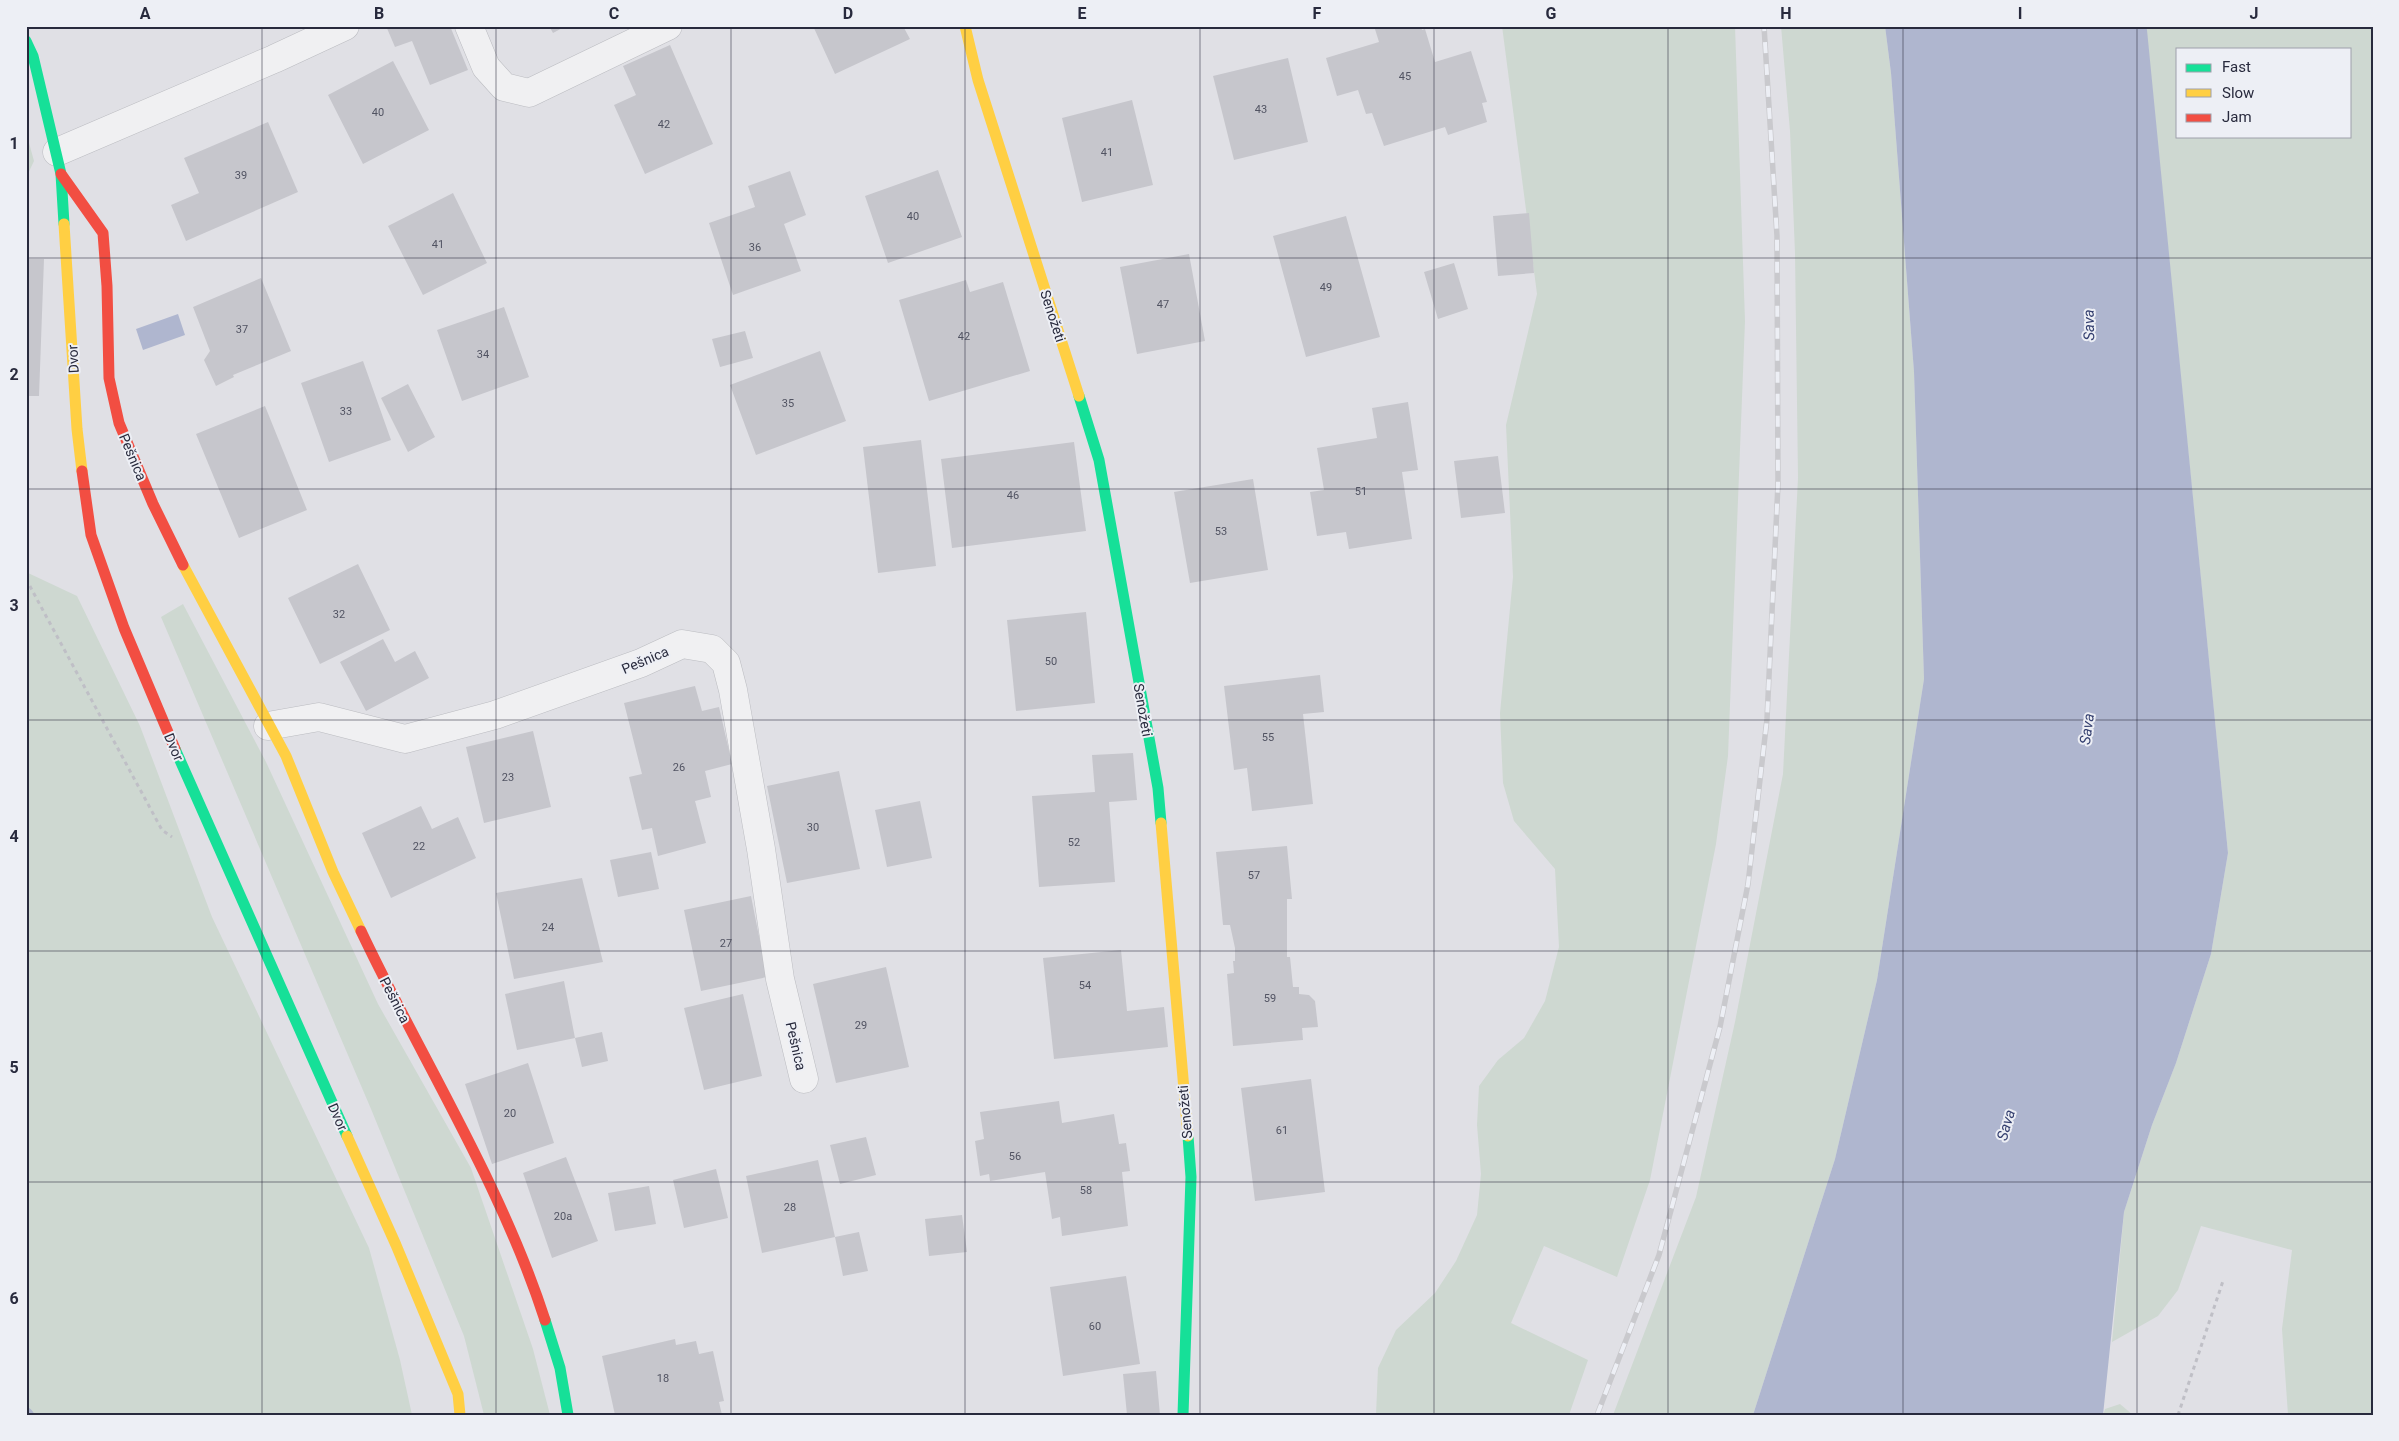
<svg xmlns="http://www.w3.org/2000/svg" width="2399" height="1441" font-family="Roboto,sans-serif">
	<rect width="100%" height="100%" fill="#e0e0e5"/>
	<path fill="#ced8d1" fill-rule="evenodd" d="M1502,26H1735L1745,321L1728,756L1716,844L1650,1180L1617,1277L1544,1246L1511,1323L1588,1360L1569,1415H1376L1378,1368L1396,1330L1435,1293L1456,1261L1477,1215L1481,1174L1477,1125L1479,1086L1498,1060L1524,1038L1545,1001L1559,947L1555,869L1514,821L1503,783L1500,713L1513,577L1506,425L1537,294Z
		M1781,26H1885L1891,73L1914,372L1924,679L1877,980L1835,1159L1753,1415H1613L1696,1197L1735,1022L1783,774L1798,478L1795,253L1790,131Z
		M2146,26H2373V1415H2288L2282,1329L2292,1250L2201,1226L2178,1290L2158,1316L2112,1342L2124,1212L2152,1125L2176,1063L2211,954L2228,853ZM2178,49H2350V136H2178Z
		M26,132L34,161L26,178Z
		M26,572L77,596L140,726L212,917L369,1248L400,1360L412,1415H26Z
		M183,604L266,762L378,1004L471,1168L533,1349L550,1415H484L464,1336L371,1109L161,617Z
		M2120,1404L2133,1415H2103L2105,1409Z"/>
	<path fill="#afb6cf" d="M1885,26H2146L2147,30L2228,853L2211,954L2176,1063L2152,1125L2124,1212L2103,1415H1753L1835,1159L1877,980L1924,679L1914,372L1891,73Z
		M178,314L185,335L143,350L136,329Z"/>
	<g fill="none" stroke-linecap="round" stroke-linejoin="round">
		<path stroke="#afb6cf" stroke-width="12" d="M26,1413L28,1415"/>
	</g>
	<path fill="#c6c6cc" d="M386,26H450L468,70L430,85L412,41L395,47Z
		M549,26H566L553,33Z
		M813,26H903L910,39L835,74Z
		M1374,26H1421L1422,30L1425,29L1435,62L1471,51L1487,102L1482,103L1487,122L1448,135L1445,127L1384,146L1372,113L1366,114L1358,90L1337,96L1326,58L1379,42Z
		M670,45L713,144L645,174L614,105L636,95L623,66Z
		M1288,58L1308,142L1234,160L1213,76Z
		M393,61L429,130L363,164L328,95Z
		M1132,100L1153,185L1082,202L1062,118Z
		M268,122L298,192L186,241L171,205L199,193L184,158Z
		M938,170L962,237L888,263L865,196Z
		M790,171L806,215L784,224L801,271L733,295L709,223L755,207L748,186Z
		M453,193L487,263L423,295L388,226Z
		M1529,213L1534,273L1498,276L1493,216Z
		M1346,216L1380,337L1306,357L1273,236Z
		M1189,254L1205,341L1137,354L1120,267Z
		M26,259H44L39,396H26Z
		M1454,263L1468,309L1438,319L1424,272Z
		M261,278L291,351L233,375L234,377L216,386L204,360L210,351L193,307Z
		M966,280L970,292L1003,282L1030,371L929,401L899,300Z
		M504,307L529,377L462,401L437,330Z
		M745,331L753,358L720,367L712,339Z
		M820,351L846,421L756,455L730,385Z
		M363,361L391,440L329,462L301,383Z
		M408,384L435,437L408,452L381,398Z
		M1408,402L1418,470L1402,472L1412,539L1349,549L1346,532L1317,536L1310,492L1324,490L1317,448L1377,438L1372,408Z
		M265,406L307,510L239,538L196,434Z
		M921,440L936,566L878,573L863,447Z
		M1074,442L1086,531L952,548L941,459Z
		M1498,456L1505,513L1461,518L1454,461Z
		M1253,479L1268,570L1190,583L1174,492Z
		M358,564L390,630L320,664L288,598Z
		M1086,612L1095,703L1016,711L1007,620Z
		M383,639L395,662L415,651L429,678L366,711L340,662Z
		M1320,675L1324,712L1303,714L1313,804L1252,811L1247,768L1234,770L1224,686Z
		M695,686L702,711L719,707L732,764L705,771L711,797L695,801L706,843L658,856L652,828L642,830L629,777L642,774L624,703Z
		M533,731L551,807L484,823L466,747Z
		M1133,753L1137,800L1109,802L1115,882L1039,887L1032,796L1095,792L1092,755Z
		M839,771L860,869L787,883L767,786Z
		M920,801L932,858L887,867L875,810Z
		M421,806L432,829L458,817L476,858L391,898L362,833Z
		M1287,846L1292,899H1287V957H1290L1293,987H1299V994L1309,995L1315,1001L1318,1027L1302,1028L1303,1040L1233,1046L1227,974L1234,973L1233,961H1235V948L1230,925H1223L1216,852Z
		M651,852L659,889L618,897L610,860Z
		M582,878L603,962L514,979L496,893Z
		M751,896L767,977L701,991L684,910Z
		M1121,950L1127,1011L1164,1007L1168,1047L1054,1059L1043,958Z
		M886,967L909,1067L836,1083L813,984Z
		M564,981L575,1038L602,1032L608,1061L582,1067L575,1038L517,1050L505,994Z
		M743,994L762,1076L704,1090L684,1008Z
		M528,1063L554,1143L492,1164L465,1084Z
		M1311,1079L1325,1192L1255,1201L1241,1088Z
		M1059,1101L1062,1123L1114,1114L1119,1144L1126,1143L1130,1171L1122,1172L1128,1226L1062,1236L1060,1217L1052,1219L1045,1172L990,1181L989,1174L980,1176L975,1141L984,1139L980,1112Z
		M866,1137L876,1175L840,1184L830,1145Z
		M566,1157L598,1241L552,1258L523,1173Z
		M818,1160L835,1237L762,1253L746,1176Z
		M716,1169L728,1218L684,1228L673,1180Z
		M649,1186L656,1224L615,1231L608,1193Z
		M962,1215L967,1252L929,1256L925,1219Z
		M859,1232L868,1271L843,1276L835,1237Z
		M1126,1276L1140,1364L1063,1376L1050,1287Z
		M675,1339L676,1345L696,1341L699,1354L713,1351L724,1401L719,1402L722,1415H615L602,1356Z
		M1156,1371L1160,1415H1127L1123,1374Z"/>
	<g fill="none" stroke-linecap="round" stroke-linejoin="round">
		<defs>
			<path id="street" d="M469,26L486,67L504,87L529,93L668,26
				M57,152L274,59L345,26
				M268,726L319,717L405,739L495,715L641,663L682,644L712,649L726,663L733,690L761,849L780,979L804,1079"/>
		</defs>
		<use href="#street" stroke="#bbbcc1" stroke-width="29"/>
		<path stroke="#bfbfc6" stroke-width="3" stroke-dasharray="4 4" stroke-linecap="butt" d="M26,579L162,830L172,837
			M2178,1415L2223,1281"/>
		<use href="#street" stroke="#f0f0f2" stroke-width="28"/>
		<path stroke="#16e098" stroke-width="11" d="M26,41L33,56L61,174L64,224
			M1079,396L1099,460L1158,788L1161,823
			M175,749L347,1136
			M545,1320L560,1368L568,1415
			M1183,1415L1191,1177L1188,1136"/>
		<path stroke="#ffcf43" stroke-width="11" d="M965,26L978,80L1079,396
			M64,224L77,429L82,471
			M183,565L286,756L333,872L361,931
			M1161,823L1188,1136
			M347,1136L396,1245L458,1394L460,1415"/>
		<path stroke="#f24e42" stroke-width="11" d="M61,174L103,233L107,286L109,378L119,423L153,504L183,565
			M82,471L91,535L124,628L175,749
			M361,931C422,1060 501,1184 545,1320"/>
		<defs>
			<path id="rail" d="M1597,1415L1659,1255L1720,1027L1748,884L1767,719L1778,484L1777,236L1764,26"/>
		</defs>
		<use href="#rail" stroke="#c9c9cd" stroke-width="5.5"/>
		<use href="#rail" stroke="#edeff5" stroke-width="4" stroke-dasharray="11" stroke-linecap="butt"/>
	</g>
	<path fill="none" stroke="#282a3d" stroke-width="1" stroke-opacity="0.55" d="M262,26V1415M496,26V1415M731,26V1415M965,26V1415M1200,26V1415M1434,26V1415M1668,26V1415M1903,26V1415M2137,26V1415M26,258H2373M26,489H2373M26,720H2373M26,951H2373M26,1182H2373"/>
	<g text-anchor="middle" stroke-width="4" stroke-linejoin="round" paint-order="stroke">
		<g font-size="11" fill="#515362">
			<text x="1405" y="80">45</text>
			<text x="1261" y="113">43</text>
			<text x="378" y="116">40</text>
			<text x="664" y="128">42</text>
			<text x="1107" y="156">41</text>
			<text x="241" y="179">39</text>
			<text x="913" y="220">40</text>
			<text x="438" y="248">41</text>
			<text x="755" y="251">36</text>
			<text x="1326" y="291">49</text>
			<text x="1163" y="308">47</text>
			<text x="242" y="333">37</text>
			<text x="964" y="340">42</text>
			<text x="483" y="358">34</text>
			<text x="788" y="407">35</text>
			<text x="346" y="415">33</text>
			<text x="1361" y="495">51</text>
			<text x="1013" y="499">46</text>
			<text x="1221" y="535">53</text>
			<text x="339" y="618">32</text>
			<text x="1051" y="665">50</text>
			<text x="1268" y="741">55</text>
			<text x="679" y="771">26</text>
			<text x="508" y="781">23</text>
			<text x="813" y="831">30</text>
			<text x="1074" y="846">52</text>
			<text x="419" y="850">22</text>
			<text x="1254" y="879">57</text>
			<text x="548" y="931">24</text>
			<text x="726" y="947">27</text>
			<text x="1085" y="989">54</text>
			<text x="1270" y="1002">59</text>
			<text x="861" y="1029">29</text>
			<text x="510" y="1117">20</text>
			<text x="1282" y="1134">61</text>
			<text x="1015" y="1160">56</text>
			<text x="1086" y="1194">58</text>
			<text x="790" y="1211">28</text>
			<text x="563" y="1220">20a</text>
			<text x="1095" y="1330">60</text>
			<text x="663" y="1382">18</text>
		</g>
		<g font-size="14" fill="#282a3d" stroke="#edeff5">
			<text transform="translate(1053 316) rotate(72)" y="5">Senožeti</text>
			<text transform="translate(73 359) rotate(-93)" y="5">Dvor</text>
			<text transform="translate(133 457) rotate(67)" y="5">Pešnica</text>
			<text transform="translate(645 660) rotate(-23)" y="5">Pešnica</text>
			<text transform="translate(1143 710) rotate(80)" y="5">Senožeti</text>
			<text transform="translate(174 747) rotate(67)" y="5">Dvor</text>
			<text transform="translate(395 1000) rotate(63)" y="5">Pešnica</text>
			<text transform="translate(796 1046) rotate(77)" y="5">Pešnica</text>
			<text transform="translate(1185 1112) rotate(-95)" y="5">Senožeti</text>
			<text transform="translate(338 1117) rotate(66)" y="5">Dvor</text>
		</g>
		<g font-size="15" font-style="italic" fill="#343f6f" stroke="#edeff5">
			<text transform="translate(2089 325) rotate(-91)" y="5">Sava</text>
			<text transform="translate(2087 729) rotate(-82)" y="5">Sava</text>
			<text transform="translate(2006 1125) rotate(-74)" y="5">Sava</text>
		</g>
	</g>
	<rect width="2399" height="1441" fill="none" stroke="#edeff5" stroke-width="55"/>
	<rect x="2176" y="48" width="175" height="90" fill="#edeff5" stroke="#9ea0ab"/>
	<rect x="2186" y="64" width="25" height="8" fill="#16e098" stroke="#9ea0ab"/>
	<text x="2222" y="72" font-size="15" fill="#282a3d">Fast</text>
	<rect x="2186" y="89" width="25" height="8" fill="#ffcf43" stroke="#9ea0ab"/>
	<text x="2222" y="98" font-size="15" fill="#282a3d">Slow</text>
	<rect x="2186" y="114" width="25" height="8" fill="#f24e42" stroke="#9ea0ab"/>
	<text x="2222" y="122" font-size="15" fill="#282a3d">Jam</text>
	<rect x="28" y="28" width="2344" height="1386" fill="none" stroke="#282a3d" stroke-width="2"/>
	<g font-size="16" text-anchor="middle" font-weight="bold" fill="#282a3d">
		<text x="145" y="19">A</text>
		<text x="379" y="19">B</text>
		<text x="614" y="19">C</text>
		<text x="848" y="19">D</text>
		<text x="1082" y="19">E</text>
		<text x="1317" y="19">F</text>
		<text x="1551" y="19">G</text>
		<text x="1786" y="19">H</text>
		<text x="2020" y="19">I</text>
		<text x="2254" y="19">J</text>
		<text x="14" y="149">1</text>
		<text x="14" y="380">2</text>
		<text x="14" y="611">3</text>
		<text x="14" y="842">4</text>
		<text x="14" y="1073">5</text>
		<text x="14" y="1304">6</text>
	</g>
</svg>
